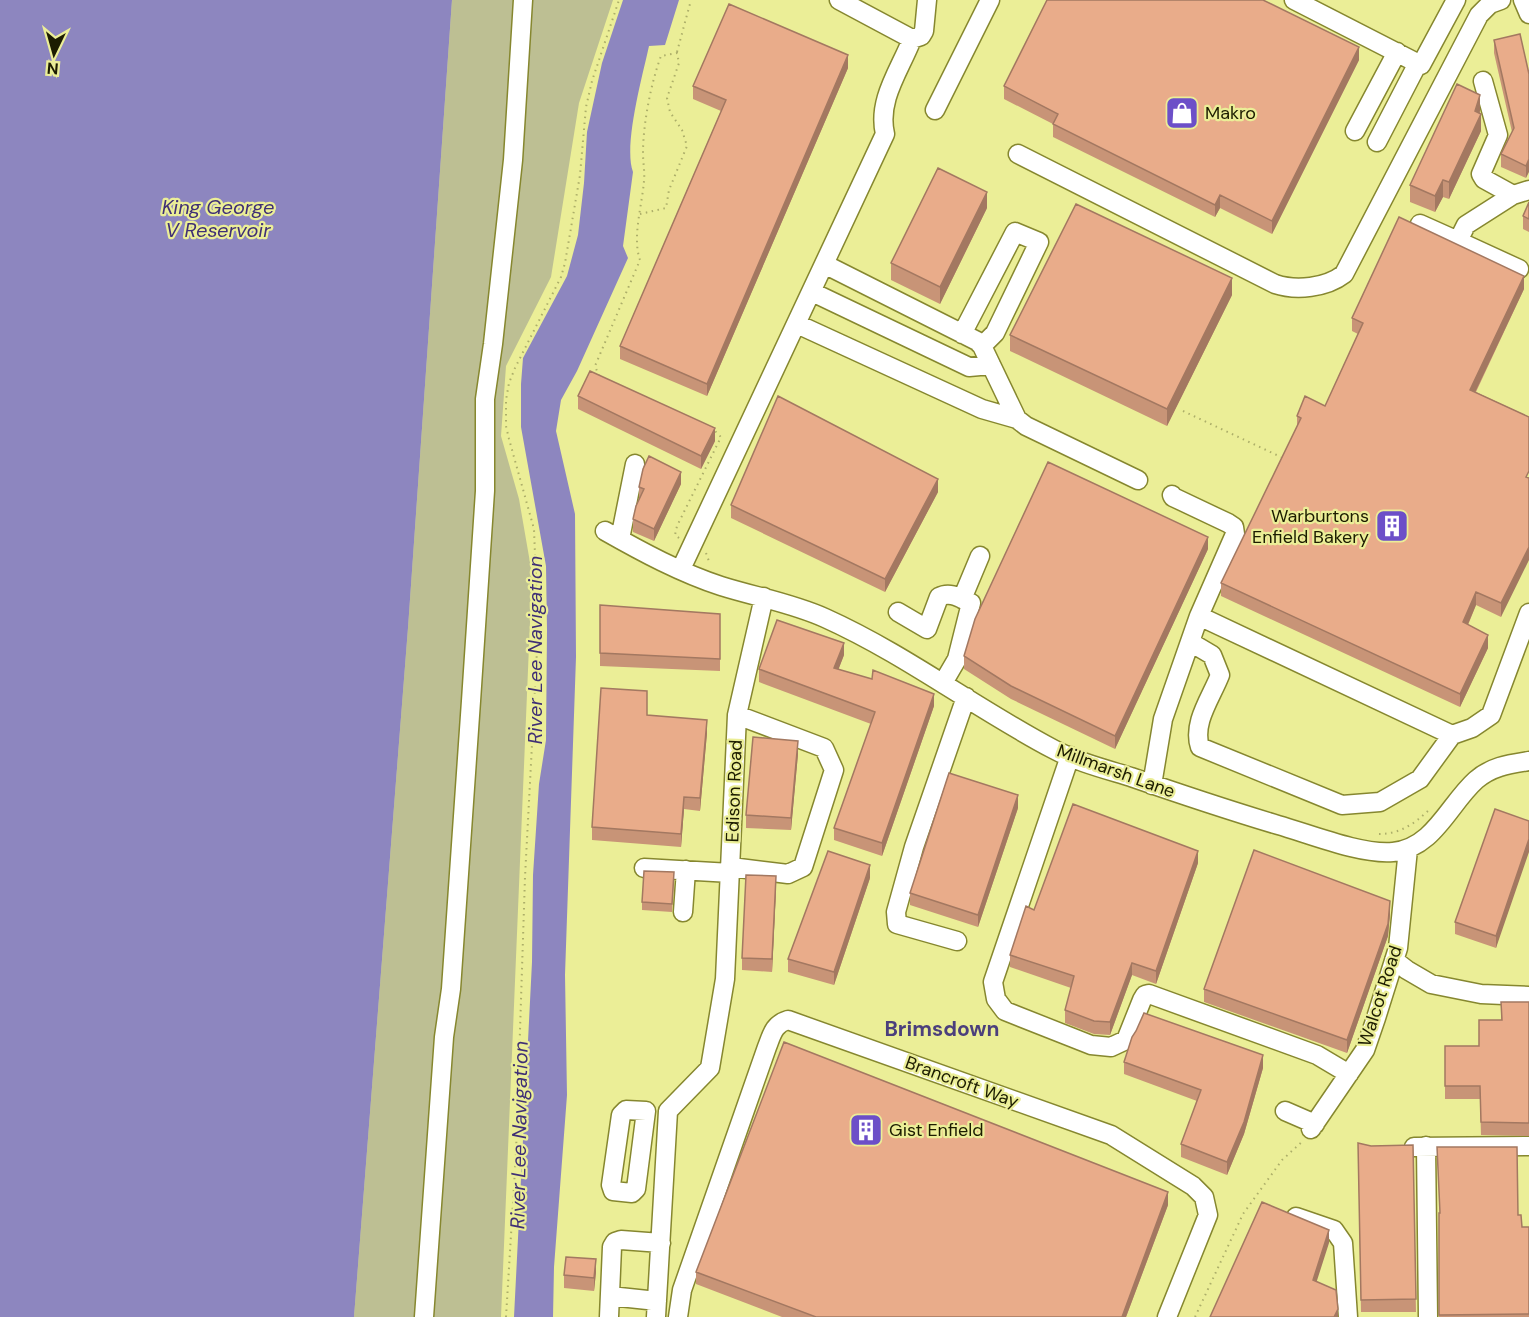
<svg xmlns="http://www.w3.org/2000/svg" width="1529" height="1317" font-family="'DM Sans',sans-serif">
	<rect width="100%" height="100%" fill="#ebee97"/>
	<path fill="#bdbf93" d="M452,0H613L579,103L551,277L506,366L501,436L519,499L532,574L501,1317H354L408,628Z"/>
	<path fill="#8d86bf" d="M0,0H452L408,628L354,1317H0Z
		M623,0H679L665,45L649,46C643,74 623,146 633,172L623,246L628,258L577,371L561,400L556,431L575,514L576,657L565,975L567,1095L554,1267L553,1317H514L532,962L533,875L539,784L546,740L547,630L546,566L521,427V384L523,358L567,276L578,235L584,183L587,132L602,63Z"/>
	<g fill="none" stroke-linecap="round" stroke-linejoin="round">
		<defs>
			<path id="minor" d="M839,0L912,39L921,36L924,31L927,0
				M1294,0L1421,65L1456,0
				M1523,0L1529,14
				M1483,81L1498,135L1481,174L1484,179L1513,195L1529,190
				M935,110L990,0
				M1355,131L1397,52
				M1377,142L1418,63
				M1018,154L1275,284C1296,291 1326,288 1344,274L1479,15L1490,4L1501,0
				M1513,195L1466,225L1458,241L1519,269
				M1420,224L1458,241
				M824,264L977,341L982,346L1017,419L1026,426L1138,480
				M812,292L969,367L991,365
				M797,324L982,409L1017,419
				M962,334L1015,232L1039,242L995,333L982,346
				M605,531C642,552 681,573 721,586C756,597 792,603 825,618C905,654 975,708 1053,749C1077,762 1105,769 1131,777C1180,794 1228,810 1278,825C1310,834 1361,855 1393,852C1434,848 1449,804 1476,780C1492,766 1510,764 1529,761
				M620,539L635,464
				M681,569L885,134C877,100 900,70 912,39
				M962,599L980,556
				M898,612L927,629L939,597C950,591 960,598 971,603L957,659L943,683
				M1199,616L1452,735L1472,728L1491,715L1529,613
				M1190,642L1212,655L1220,675C1211,698 1192,723 1200,747L1342,805L1380,802L1420,779L1452,735
				M1070,756L993,982L996,999L1005,1011L1091,1045L1111,1047L1126,1040L1142,1000L1145,995L1149,994L1317,1055L1349,1074
				M1152,785L1163,719L1199,616L1235,534L1234,527L1228,523L1173,497L1172,495
				M731,867L788,874L803,867L834,770L824,748L737,715
				M644,868L731,873
				M683,912L686,870
				M957,941L897,924L896,912L914,847L966,697
				M1394,960L1407,970L1431,984L1481,994L1529,996
				M626,1110L646,1111L636,1189L632,1193L613,1191L611,1185L621,1115Z
				M1285,1111L1315,1124
				M1311,1129L1365,1050L1376,1018L1398,948L1408,849
				M1426,1146L1428,1316
				M1414,1147L1529,1146
				M1296,1217L1334,1230L1343,1243L1348,1317
				M610,1296L657,1301
				M424,1317L444,1037L451,989L471,701L485,491V399L493,344L513,160L523,0
				M609,1317L612,1247L615,1242L621,1240L661,1243
				M656,1317L668,1111L710,1068L725,979L737,715L764,597
				M678,1317L682,1290L767,1047C772,1034 774,1024 788,1020L1111,1135L1193,1186L1204,1197L1208,1215L1167,1317"/>
		</defs>
		<use href="#minor" stroke="#86872f" stroke-width="21"/>
		<path stroke="#acae69" stroke-width="2" stroke-dasharray="1.5 4.5" stroke-linecap="butt" d="M677,52L691,0
			M599,376L595,366L640,260C632,237 642,206 644,181C645,172 643,163 643,153C643,124 651,83 661,56L677,53L679,63L667,98L670,112L682,130L687,146L669,190L666,208L640,214
			M1183,411L1281,457
			M679,538L675,535L677,526L721,437L712,428
			M706,553L710,564
			M1379,834C1400,834 1414,824 1429,810
			M506,1317L516,1153L525,877L538,631L534,529L509,439L506,426V400L509,383L515,368L561,277L565,263L580,175L586,107L592,81L619,0
			M1195,1317L1243,1214L1282,1160L1303,1141"/>
		<use href="#minor" stroke="#fff" stroke-width="18"/>
	</g>
	<path fill="#c89477" d="M1494,40L1529,74L1526,178L1501,167V154L1512,132L1494,53Z
		M1359,60L1272,234L1220,208L1215,217L1053,137V124L1004,99V86Z
		M848,68L707,396L620,359V346L721,111L693,99V86Z
		M1480,111L1481,131L1449,199L1443,197L1435,212L1410,202V185Z
		M1529,202V232L1523,229V216Z
		M987,208L940,304L891,280V263Z
		M1524,289L1476,392L1529,417L1501,617L1476,605L1468,625L1488,648L1460,707L1221,596V583L1297,427V416L1325,406L1358,334L1352,331V318Z
		M1232,295L1167,426L1010,351V335Z
		M578,396L715,441L701,469L578,409Z
		M681,484L654,541L633,532V519L639,498V487Z
		M938,492L885,592L731,518V505Z
		M1208,549L1115,749L1011,699L964,669V656Z
		M600,605L720,614V671L600,666Z
		M844,655L838,670L934,706L882,856L834,840V828L871,724L759,682V669Z
		M647,715L707,733L700,811L684,809L681,847L592,840V827Z
		M798,754L791,830L746,828V815Z
		M1018,808L978,927L910,905V893Z
		M1529,821L1496,948L1455,934V922Z
		M1198,863L1156,984L1132,975L1110,1035L1094,1034L1065,1023V1010L1071,988L1010,967V955L1034,910Z
		M870,878L834,985L788,972V959Z
		M674,881L672,912L642,910V902Z
		M776,889L772,972L742,970V958Z
		M1390,914L1388,936L1347,1053L1204,1002V989Z
		M1501,1002H1529V1136L1481,1135L1480,1099H1445V1046H1479L1501,1020Z
		M1124,1062L1263,1068L1244,1134L1227,1175L1181,1157V1144L1197,1101L1124,1074Z
		M1358,1143L1371,1146L1413,1145L1416,1312H1361Z
		M1437,1147L1518,1215L1522,1227H1529V1317H1439V1213H1440Z
		M1168,1205L1126,1317H782L696,1284V1272Z
		M596,1272L594,1291L564,1288V1275Z"/>
	<path fill="#a37861" d="M1359,47V60L1272,234V221Z
		M848,55V68L707,396V384Z
		M1480,95V111L1476,125L1481,114V131L1449,199V182L1475,111Z
		M1529,159V172L1526,178V166Z
		M1443,180V197L1435,212V196Z
		M987,192V208L940,304V287Z
		M1220,195V208L1215,217V205Z
		M1524,276V289L1470,403V390Z
		M1232,278V295L1167,426V409Z
		M715,428V441L701,469V456Z
		M681,472V484L654,541V529Z
		M938,479V492L885,592V579Z
		M1208,537V549L1115,749V736Z
		M1529,547V560L1501,617V603Z
		M1476,592V605L1463,636V622Z
		M1488,635V648L1460,707V694Z
		M844,643V655L834,681V668Z
		M934,694V706L882,856V843Z
		M707,720V733L700,811V798Z
		M798,741V754L791,830V818Z
		M1018,795V808L978,927V915Z
		M684,797V809L681,847V834Z
		M1529,839V852L1496,948V936Z
		M1198,851V863L1156,984V971Z
		M870,865V878L834,985V972Z
		M776,876V889L772,972V959Z
		M1390,901V914L1388,936L1347,1053V1040Z
		M1132,963V975L1110,1035V1022Z
		M1263,1055V1068L1244,1134L1227,1175V1162Z
		M1168,1192V1205L1126,1317H1122Z
		M1329,1230V1243L1313,1293V1280Z
		M596,1259V1272L594,1291V1278Z
		M1338,1309V1317H1334Z"/>
	<path fill="#e9ac8a" stroke="#a37861" stroke-width="1.5" d="M1047,0H1263L1359,47L1272,221L1220,195L1215,205L1053,124L1058,114L1004,86Z
		M729,4L848,55L707,384L620,346L726,100L693,86Z
		M1520,34L1529,74V159L1526,166L1501,154L1514,128L1494,40Z
		M1457,84L1480,95L1475,111L1481,114L1449,182L1443,180L1435,196L1410,185Z
		M938,168L987,192L940,287L891,263Z
		M1529,202V219L1523,216Z
		M1076,204L1232,278L1167,409L1010,335Z
		M1399,217L1524,276L1470,390L1529,417V471L1526,477L1529,478V547L1501,603L1476,592L1463,622L1488,635L1460,694L1221,583L1301,418L1297,416L1305,396L1325,406L1363,323L1352,318Z
		M590,371L715,428L701,456L578,396Z
		M778,396L938,479L885,579L731,505Z
		M649,456L681,472L654,529L633,519L636,506L644,489L639,487L643,469Z
		M1048,462L1208,537L1115,736L1011,686L964,656L975,619Z
		M600,605L720,614V659L600,653Z
		M777,620L844,643L834,668L872,679L873,670L934,694L882,843L834,828L875,712L759,669Z
		M601,688L647,691V715L707,720L700,798L684,797L681,834L592,827Z
		M753,737L798,741L791,818L746,815Z
		M949,773L1018,795L978,915L910,893Z
		M1073,804L1198,851L1156,971L1132,963L1110,1022L1094,1021L1065,1010L1074,976L1010,955L1026,906L1034,910Z
		M1495,809L1529,821V839L1496,936L1455,922Z
		M1254,850L1390,901L1388,924L1347,1040L1204,989Z
		M828,851L870,865L834,972L788,959Z
		M644,871L674,872L672,904L642,902Z
		M746,875L776,876L772,959L742,958Z
		M1501,1002H1529V1123L1481,1122L1480,1086H1445V1046H1479V1020H1502Z
		M1144,1013L1263,1055L1244,1122L1227,1162L1181,1144L1201,1090L1124,1062L1132,1037L1136,1031Z
		M784,1042L1168,1192L1122,1317H816L696,1272Z
		M1358,1143L1371,1146L1413,1145L1416,1299L1361,1300Z
		M1437,1147H1517L1518,1215H1521L1522,1227H1529V1314L1439,1315V1213H1440Z
		M1262,1202L1329,1230L1313,1280L1336,1290L1338,1309L1334,1317H1210Z
		M566,1257L596,1259L594,1278L564,1275Z"/>
	<defs>
		<symbol id="shop-square" viewBox="-11 -11 22 22"><rect x="-9" y="-9" width="18" height="18" rx="4" fill="#6c4fc8" stroke="#ebee97"/><path d="M-5-2.5h2.3a2.7 3.5 0 0 1 5.4 0H5L5.5 6h-11ZM-1.5-2.5h3a1.5 2.3 0 0 0-3 0Z" fill="#fff"/></symbol>
		<symbol id="building-square" viewBox="-11 -11 22 22"><rect x="-9" y="-9" width="18" height="18" rx="4" fill="#6c4fc8" stroke="#ebee97"/><path d="M-4-6H4V6H1V3H-1V6H-4ZM-2.5-4.3h1.7v1.8h-1.7ZM.8-4.3h1.7v1.8H.8ZM-2.5-1h1.7V.8h-1.7ZM.8-1h1.7V.8H.8Z" fill="#fff"/></symbol>
	</defs>
	<g fill-rule="evenodd">
		<use href="#shop-square" x="1163" y="94" width="38" height="38"/>
		<use href="#building-square" x="1373" y="507" width="38" height="38"/>
		<use href="#building-square" x="847" y="1111" width="38" height="38"/>
	</g>
	<g text-anchor="middle" stroke-width="4.5" stroke-linejoin="round" paint-order="stroke">
		<g font-size="18" fill="#1c1c00" stroke="#ebee97" text-anchor="start">
			<text x="1205" y="119">Makro</text>
			<text x="1369" y="522" text-anchor="end">Warburtons<tspan x="1369" dy="21">Enfield Bakery</tspan></text>
			<text x="889" y="1136">Gist Enfield</text>
		</g>
		<g font-size="18" fill="#1c1c00" stroke="#ebee97">
			<text transform="translate(1116 771) rotate(20)" y="6">Millmarsh Lane</text>
			<text transform="translate(734 791) rotate(-88)" y="6">Edison Road</text>
			<text transform="translate(1380 996) rotate(-72)" y="6">Walcot Road</text>
			<text transform="translate(962 1082) rotate(20)" y="6">Brancroft Way</text>
		</g>
		<g font-size="20" font-style="italic" fill="#3f2f75" stroke="#ebee97">
			<text x="218" y="214">King George<tspan x="218" dy="23">V Reservoir</tspan></text>
			<text transform="translate(535 650) rotate(-90)" y="7">River Lee Navigation</text>
			<text transform="translate(519 1135) rotate(-89)" y="7">River Lee Navigation</text>
		</g>
		<g font-size="21" font-weight="bold" fill="#4b3f7c" stroke="#ebee97">
			<text x="942" y="1036">Brimsdown</text>
		</g>
	</g>
	<g transform="translate(54 54) rotate(185)" stroke="#ebee97" stroke-width="4.5" paint-order="stroke">
	<path d="M0-4.5L10 22L0 15L-10 22Z" fill="#1c1c00"/>
	<text y="-9" font-size="16" font-weight="bold" text-anchor="middle" fill="#1c1c00">N</text>
	</g>
</svg>
